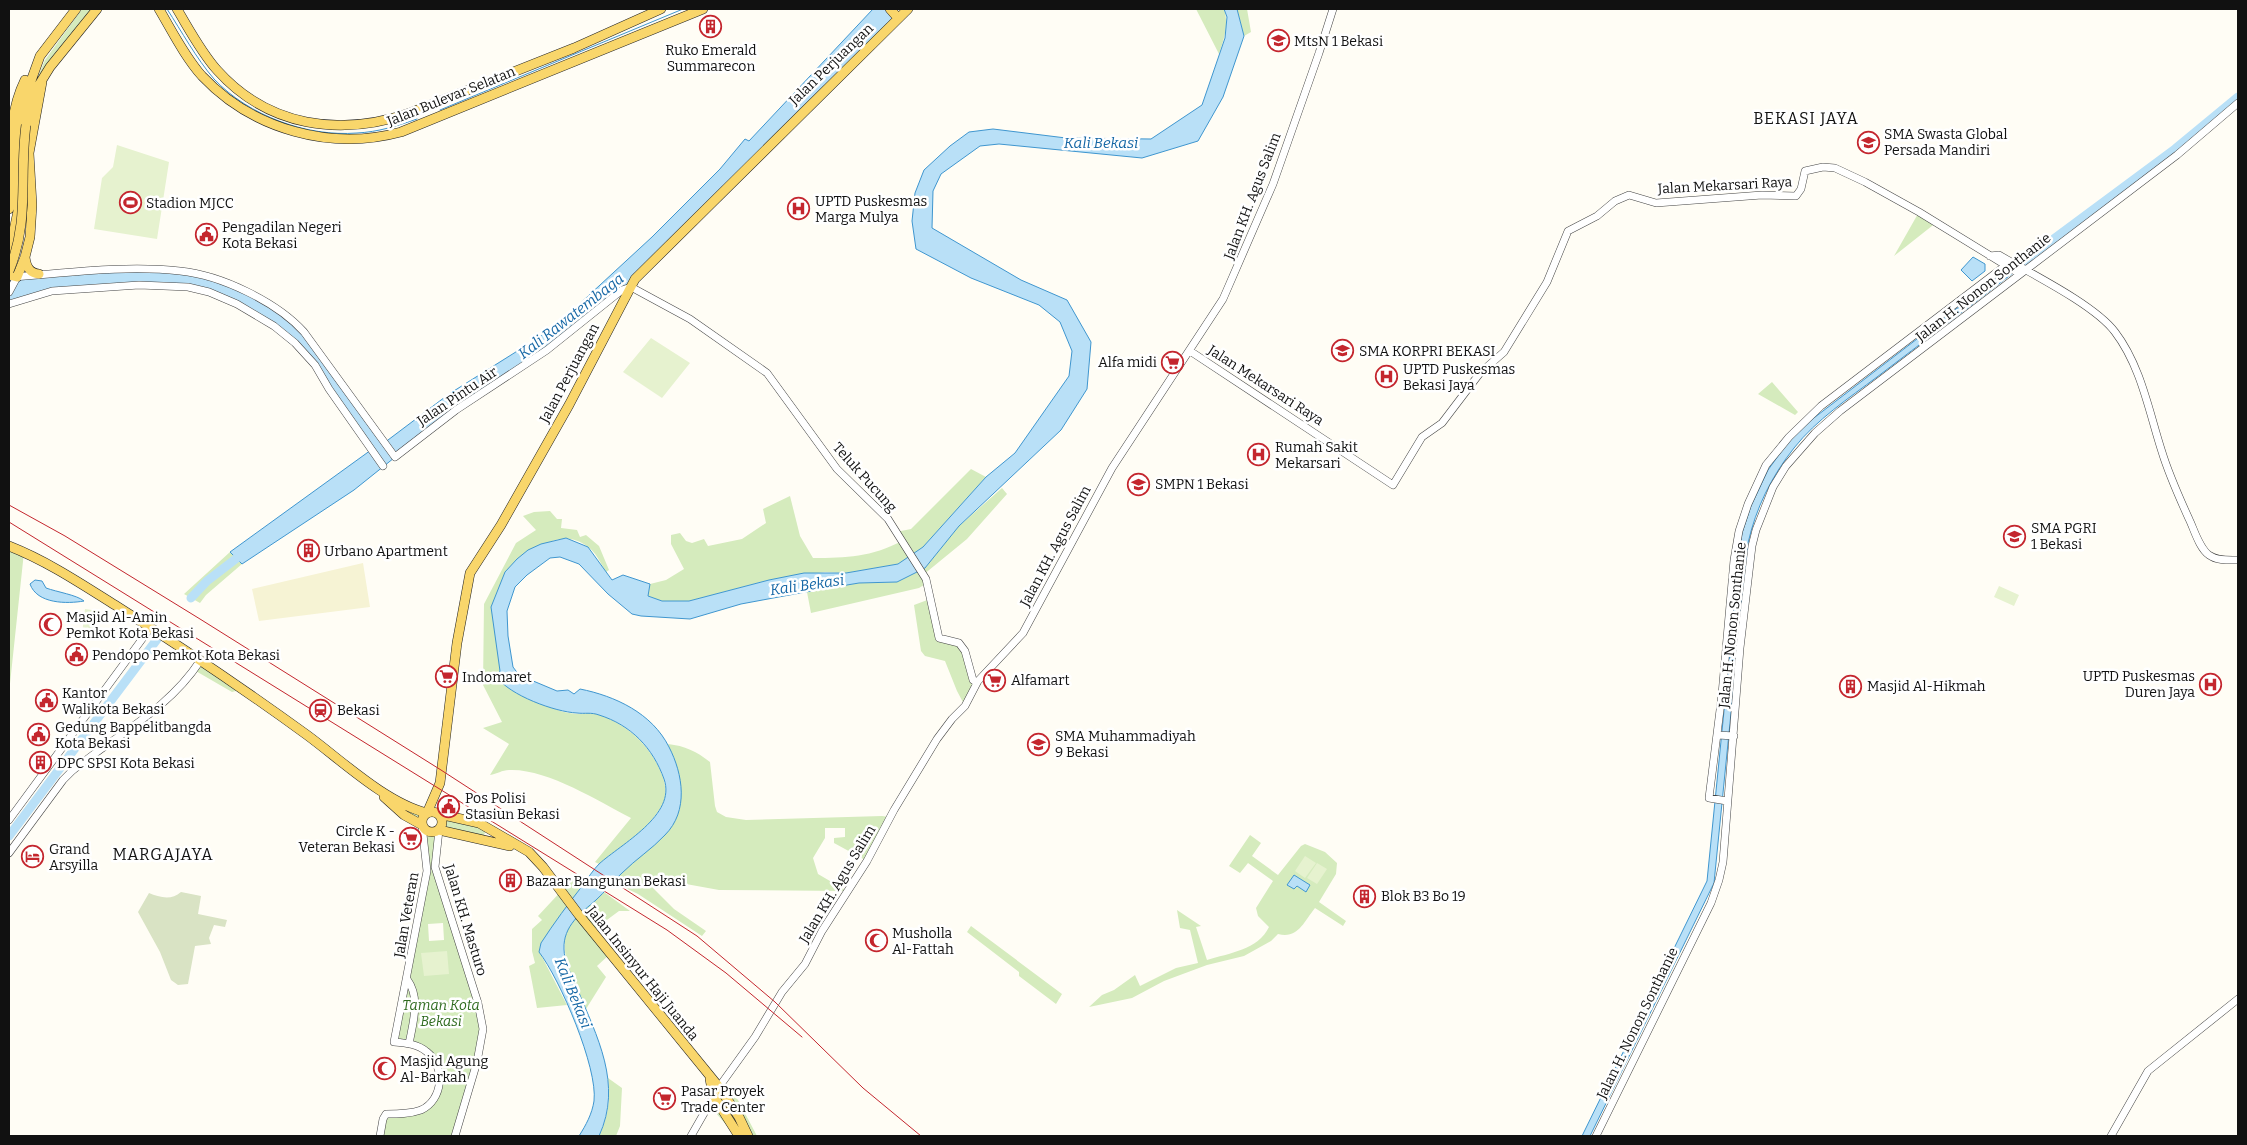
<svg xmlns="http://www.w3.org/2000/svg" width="2247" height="1145" font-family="Bitter,serif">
	<rect width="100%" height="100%" fill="#fffdf5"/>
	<path fill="#f6f3d4" d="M363,563L370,607L259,621L252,589Z"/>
	<path fill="#d5ebbd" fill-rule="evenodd" d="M82,9H92L31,93L45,60Z
		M1196,9H1224C1229,24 1224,39 1219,54Z
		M1237,9H1247L1251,32L1244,36Z
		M1919,212L1937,222L1894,256Z
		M1772,382L1798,412L1795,415L1758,394Z
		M971,469L986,477L923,547L898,564L846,573L825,572L769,580L689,601H662L648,596L650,584L666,580L684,569L671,544V535L680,533L686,541L692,543L704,539L708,546L742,539L766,523L763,509L790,496L800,536L813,558C847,558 871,557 902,541L896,532L911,529Z
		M1002,488L1007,494L967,539L923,575L927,583L919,588L811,613L807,592L859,583L897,582L925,568L959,526Z
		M550,511L557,519H562L561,528L577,530L580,537L586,535L599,546L609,570L606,572C601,564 596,552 588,547C559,524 527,555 505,572L500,671C515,682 530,697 546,705C555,710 569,714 579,714C587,713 593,712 601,715C630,727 651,746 662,775C665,782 667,793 664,801C653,826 621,848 599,864L595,862L631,818C598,801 546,768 509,770C502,770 497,774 490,775L509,744L483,728L502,722L483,685L484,604L516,543L536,530L523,516L534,512Z
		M9,546L24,552L9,693Z
		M230,552L242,564L206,595L200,603L184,594Z
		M930,599L937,634L959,643L977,683L965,706L957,691L945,661L925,656L921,651L914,605Z
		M200,661L239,687L236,691L232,692L194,670Z
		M668,744C685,746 696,751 710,762L715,806L717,812L726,817L746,820L882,816L890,817L867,861L834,843V838L845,837V828H825V838L813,858L818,874L847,891L719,890L664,880L646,881L674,909L706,931L702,936L638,894L613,882L674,819C687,788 678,774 668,744Z
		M385,799L425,814L422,822C426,833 432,834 441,827V818L486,827L484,837L439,830L435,855L483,1029L455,1136H380L386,1114L412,1113L434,1099L440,1074L426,1050L394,1042L425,885L422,825ZM443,923L444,940L429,941L428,924Z
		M1250,835L1261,843L1252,856L1278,875L1301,846L1305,844L1325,852L1337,863L1336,874L1319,902L1346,921L1343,926L1315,908C1303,923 1298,939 1278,934L1271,941L1244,956L1207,965L1164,981L1132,998L1089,1007L1102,995L1114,990L1135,975L1140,986L1176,968L1198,963L1190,930L1180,928L1177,910L1201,926L1196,927L1207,960C1229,953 1258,950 1269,927L1258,916L1256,908L1273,881L1248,863L1240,873L1229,866Z
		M577,874L586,880L541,943L539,951L567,1005L537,1008L529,966L535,963L532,951V929L542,920L538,916Z
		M604,892L630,911H619L592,931L610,954L597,966L606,977L586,1009C575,982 551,944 575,918C585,909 596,901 604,892Z
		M971,926L1062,994L1056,1004L1019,976V972L967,932Z
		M608,1078L622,1088L620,1126L616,1136H599C608,1117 611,1099 608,1078Z
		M722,1082L738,1100L757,1136H736L708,1104Z"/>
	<path fill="#d9e3c4" d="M181,892L201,896L198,914L227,920L225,927L214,925L209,938L211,944L195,946L188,984L178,985L171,980L160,952L138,912L149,893C159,897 171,901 181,892Z"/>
	<path fill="#e6f2cf" d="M117,145L169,162L157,239L94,229L102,178L113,167Z
		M651,338L690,363L662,398L623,372Z
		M1999,586L2019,595L2014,606L1994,597Z
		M85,609L98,611L95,635L82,634Z
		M1305,856L1316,863L1305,878L1295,871Z
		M1317,863L1327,869L1317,884L1307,878Z
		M447,951L449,974L424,976L421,953Z"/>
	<path fill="#b9e0f7" stroke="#3f96cf" d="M873,9H890L898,18L635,279L585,320L424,434L354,490L242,564L230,552L371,450L315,365L258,315L188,287L65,290L9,304V277L39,274L180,271L236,287L293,320L384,443L449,394L538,338L574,309L652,237L720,169L745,139L749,141Z
		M1224,9H1237L1244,36L1223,97L1198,141L1142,158L999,144L980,146L941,174L933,191L932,228L1021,280L1067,300L1091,342L1087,389L1061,430L959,526L925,568L897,582L859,583L811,591L741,604L690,619L641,616L632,614L608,594L579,564L560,557L550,558L527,575L515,587L507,611L508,636L513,667L519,675L557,691L568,690L574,694L580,689C615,696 652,713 669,747C683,774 689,811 665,835C652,849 636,859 622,873C613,881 605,892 596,900C581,913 563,926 564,949C564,961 572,977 577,988C597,1037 623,1084 599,1136H579C586,1125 592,1114 594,1101C598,1068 560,979 539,952L541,943C554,923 568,904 583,885C588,878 593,870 599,864C621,844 677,815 664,779C653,748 631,725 599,715C591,712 585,714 577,713C555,712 509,695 497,677L500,671L491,607L505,572L517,559L528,550L541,544L566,538L588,547L612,580L623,575L650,584L648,596L662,601H689L769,580L804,573H846L898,564L923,547L986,477L1015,453L1069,376L1072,351L1060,322L1039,305L971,278L916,249L912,221L915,193L924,170L950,146L969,132L993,129L1066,138L1151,139L1202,105L1225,38L1227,17Z
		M1973,257L1985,264V271L1972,281L1961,270Z
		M2007,270L2013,273C1968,308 1923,342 1877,377C1849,398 1816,420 1794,448C1771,477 1756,508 1748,543L1714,883L1590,1136H1582L1707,881L1732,631L1737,562L1742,533L1751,506L1768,470L1786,445L1806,424Z
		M35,580L42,581L46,588C57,592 77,595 84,601C67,604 37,604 30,584Z
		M1294,875L1310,885L1306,892L1297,886L1294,889L1287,885Z"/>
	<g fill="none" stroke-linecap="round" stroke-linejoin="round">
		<path stroke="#3f96cf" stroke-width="1" d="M167,9C182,32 196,58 214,79C249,116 307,137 357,133C378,132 397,126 417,119
			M440,110L683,9"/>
		<path stroke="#b9e0f7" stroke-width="9" d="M2012,270L2175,149L2238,97
			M191,598L207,581L246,551
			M9,836L158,638"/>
		<defs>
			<path id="minor" d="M1990,256L1999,255C2030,273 2095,305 2115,332C2141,366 2149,412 2162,452C2169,475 2179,497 2189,519C2194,529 2199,548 2209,555C2217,561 2229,560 2238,560
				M13,277C68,273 125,265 180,271C221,275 277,302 304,332L395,457L456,410L547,350L622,290L631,287L690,319L767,373L837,469L888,519L926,579L939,638L959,643L965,651L973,680L977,683
				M9,292L17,277
				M9,304L52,291L139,285L188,287L209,292L237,304L274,326L295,343L315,365L329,389L383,466
				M1190,351L1393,485L1422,437L1442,423L1480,373L1504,352L1547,282L1568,231L1597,216L1615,201L1629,195L1656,203L1762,195L1796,196L1801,189L1805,171L1823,167L1835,168L1865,182L1919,212L2020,274
				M1718,735L1734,736
				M1727,801L1709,798L1722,694L1734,560L1739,531L1748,504L1766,465L1789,437L1821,406L2005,266
				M9,820L151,627
				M439,830L435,867L478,1003L483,1029L477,1062L455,1136
				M9,853L63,780L72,771C116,735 168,710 200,661
				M407,979C421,998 413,1022 409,1044
				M380,1136L383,1119L386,1114C398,1114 410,1114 421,1110C443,1100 446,1067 427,1052C418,1044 406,1043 394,1042L427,871L422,825
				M691,1136L719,1087L755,1037L782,992L805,964L822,931L867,861L894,810L937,739L952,719L965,706L978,681L1023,633L1112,468L1223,299L1273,184L1319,53L1333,9
				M1596,1136L1711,903L1719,880L1723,862L1740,648L1752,546L1756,530L1773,487L1786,466L1815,433L1840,411L2177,155L2238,103
				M2111,1136L2148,1071L2238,999"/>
			<path id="major" d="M159,9C172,31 185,57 202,76C253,130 331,151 401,132L703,9
				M177,9C189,29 201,52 217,70C268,127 340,137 410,113L574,48L661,9
				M890,9L898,18
				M26,125L37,88L50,67L97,9
				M9,209C14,164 4,123 25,80
				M9,254L18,211V139L27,92L40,56L76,9
				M25,257C26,266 29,273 39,274
				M9,275L17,277L25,257L30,237L32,205L29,153L42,82
				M9,546C47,561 80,583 115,605C180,646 245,690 307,735C341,760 386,803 427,813L440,783L457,643L470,573L501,525L569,405L635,279L908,9
				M384,797L404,815L422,825
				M422 822a10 10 0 1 1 20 0a10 10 0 1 1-20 0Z
				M439,814L479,823L529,852L543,867L579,915L719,1087L739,1117L748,1136
				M439,830L510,846
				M710,1079L713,1095L739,1136"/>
		</defs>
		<use href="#minor" stroke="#444" stroke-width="8"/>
		<use href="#major" stroke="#222" stroke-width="10"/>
		<use href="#minor" stroke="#fff" stroke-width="7"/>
		<use href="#major" stroke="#f9d66b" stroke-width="9"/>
		<path stroke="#c4262e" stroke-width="1" d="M9,505L65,536L200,619L441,770L697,936L775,1002L863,1088L921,1136
			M9,522L667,930L726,973L802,1037"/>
		<defs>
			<path id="major-bridge" d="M9,271C30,220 19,177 26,125"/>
		</defs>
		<use href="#major-bridge" stroke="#222" stroke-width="10" stroke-linecap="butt"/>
		<use href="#major-bridge" stroke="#f9d66b" stroke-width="9"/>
	</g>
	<defs>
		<symbol id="building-ring" viewBox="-11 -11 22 22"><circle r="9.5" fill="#fff" stroke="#c4262e" stroke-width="1.5"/><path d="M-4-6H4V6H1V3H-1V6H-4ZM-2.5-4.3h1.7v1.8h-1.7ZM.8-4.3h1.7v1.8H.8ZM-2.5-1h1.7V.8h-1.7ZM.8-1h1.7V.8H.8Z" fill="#c4262e"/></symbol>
		<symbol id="school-ring" viewBox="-11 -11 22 22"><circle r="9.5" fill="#fff" stroke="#c4262e" stroke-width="1.5"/><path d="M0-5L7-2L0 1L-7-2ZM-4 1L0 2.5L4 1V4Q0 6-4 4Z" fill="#c4262e"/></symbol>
		<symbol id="stadium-ring" viewBox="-11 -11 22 22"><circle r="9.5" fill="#fff" stroke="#c4262e" stroke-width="1.5"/><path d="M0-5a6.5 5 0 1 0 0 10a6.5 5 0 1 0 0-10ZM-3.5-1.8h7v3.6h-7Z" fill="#c4262e"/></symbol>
		<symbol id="hospital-ring" viewBox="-11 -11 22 22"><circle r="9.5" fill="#fff" stroke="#c4262e" stroke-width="1.5"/><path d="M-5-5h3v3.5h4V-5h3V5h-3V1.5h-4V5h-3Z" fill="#c4262e"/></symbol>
		<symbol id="civic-ring" viewBox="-11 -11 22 22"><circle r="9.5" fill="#fff" stroke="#c4262e" stroke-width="1.5"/><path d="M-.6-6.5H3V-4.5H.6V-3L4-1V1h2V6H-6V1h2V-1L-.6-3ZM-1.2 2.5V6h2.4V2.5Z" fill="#c4262e"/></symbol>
		<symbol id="supermarket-ring" viewBox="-11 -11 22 22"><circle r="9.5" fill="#fff" stroke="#c4262e" stroke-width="1.5"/><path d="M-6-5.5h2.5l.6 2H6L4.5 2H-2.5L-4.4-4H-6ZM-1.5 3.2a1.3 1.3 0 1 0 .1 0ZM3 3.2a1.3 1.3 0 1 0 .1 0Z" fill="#c4262e"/></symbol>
		<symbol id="mosque-ring" viewBox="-11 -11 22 22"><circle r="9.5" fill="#fff" stroke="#c4262e" stroke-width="1.5"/><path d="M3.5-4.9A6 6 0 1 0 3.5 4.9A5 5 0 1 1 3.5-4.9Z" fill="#c4262e"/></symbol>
		<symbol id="station-ring" viewBox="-11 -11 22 22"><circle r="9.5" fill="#fff" stroke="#c4262e" stroke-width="1.5"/><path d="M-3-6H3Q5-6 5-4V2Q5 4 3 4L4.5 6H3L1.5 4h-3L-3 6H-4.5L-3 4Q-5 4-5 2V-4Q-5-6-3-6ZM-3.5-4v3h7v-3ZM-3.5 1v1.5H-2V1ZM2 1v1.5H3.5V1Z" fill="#c4262e"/></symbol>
		<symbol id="hotel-ring" viewBox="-11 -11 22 22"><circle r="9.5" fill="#fff" stroke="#c4262e" stroke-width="1.5"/><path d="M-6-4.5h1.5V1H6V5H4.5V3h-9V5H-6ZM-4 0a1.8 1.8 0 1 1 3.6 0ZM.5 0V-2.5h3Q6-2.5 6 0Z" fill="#c4262e"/></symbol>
	</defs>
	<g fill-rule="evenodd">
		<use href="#building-ring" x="698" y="14" width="25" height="25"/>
		<use href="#school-ring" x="1266" y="28" width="25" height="25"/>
		<use href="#school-ring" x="1856" y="130" width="25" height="25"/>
		<use href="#stadium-ring" x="118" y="190" width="25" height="25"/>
		<use href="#hospital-ring" x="786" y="196" width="25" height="25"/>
		<use href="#civic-ring" x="194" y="222" width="25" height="25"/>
		<use href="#school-ring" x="1330" y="338" width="25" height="25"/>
		<use href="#supermarket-ring" x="1160" y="350" width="25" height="25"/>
		<use href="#hospital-ring" x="1374" y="364" width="25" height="25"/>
		<use href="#hospital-ring" x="1246" y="442" width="25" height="25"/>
		<use href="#school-ring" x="1126" y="472" width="25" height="25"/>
		<use href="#school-ring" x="2002" y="524" width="25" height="25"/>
		<use href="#building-ring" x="296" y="538" width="25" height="25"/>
		<use href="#mosque-ring" x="38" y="612" width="25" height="25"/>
		<use href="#civic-ring" x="64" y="642" width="25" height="25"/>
		<use href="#supermarket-ring" x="434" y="664" width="25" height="25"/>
		<use href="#supermarket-ring" x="982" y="668" width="25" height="25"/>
		<use href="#hospital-ring" x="2198" y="672" width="25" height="25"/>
		<use href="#building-ring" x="1838" y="674" width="25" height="25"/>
		<use href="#civic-ring" x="34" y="688" width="25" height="25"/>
		<use href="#station-ring" x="308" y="698" width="25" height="25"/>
		<use href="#civic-ring" x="26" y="722" width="25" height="25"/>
		<use href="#school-ring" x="1026" y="732" width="25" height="25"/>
		<use href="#building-ring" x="28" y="750" width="25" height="25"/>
		<use href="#civic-ring" x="436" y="794" width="25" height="25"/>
		<use href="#supermarket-ring" x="398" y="826" width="25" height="25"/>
		<use href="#hotel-ring" x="20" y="844" width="25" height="25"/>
		<use href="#building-ring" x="498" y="868" width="25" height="25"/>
		<use href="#building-ring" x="1352" y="884" width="25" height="25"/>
		<use href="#mosque-ring" x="864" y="928" width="25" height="25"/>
		<use href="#mosque-ring" x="372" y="1056" width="25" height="25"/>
		<use href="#supermarket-ring" x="652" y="1086" width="25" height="25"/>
	</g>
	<g text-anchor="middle" stroke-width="5" stroke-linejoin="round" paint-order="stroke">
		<g font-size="14" fill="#111" stroke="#fff" text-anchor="start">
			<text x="1294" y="46">MtsN 1 Bekasi</text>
			<text x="711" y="55" text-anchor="middle">Ruko Emerald<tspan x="711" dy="16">Summarecon</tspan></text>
			<text x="1884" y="139">SMA Swasta Global<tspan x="1884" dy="16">Persada Mandiri</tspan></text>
			<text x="815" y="206">UPTD Puskesmas<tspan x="815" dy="16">Marga Mulya</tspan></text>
			<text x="146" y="208">Stadion MJCC</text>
			<text x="222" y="232">Pengadilan Negeri<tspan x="222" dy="16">Kota Bekasi</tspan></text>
			<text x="1359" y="356">SMA KORPRI BEKASI</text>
			<text x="1157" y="367" text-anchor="end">Alfa midi</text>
			<text x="1403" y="374">UPTD Puskesmas<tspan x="1403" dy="16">Bekasi Jaya</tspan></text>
			<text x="1275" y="452">Rumah Sakit<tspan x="1275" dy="16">Mekarsari</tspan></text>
			<text x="1155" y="489">SMPN 1 Bekasi</text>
			<text x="2031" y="533">SMA PGRI<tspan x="2031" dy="16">1 Bekasi</tspan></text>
			<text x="324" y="556">Urbano Apartment</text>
			<text x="66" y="622">Masjid Al-Amin<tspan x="66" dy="16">Pemkot Kota Bekasi</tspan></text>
			<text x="92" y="660">Pendopo Pemkot Kota Bekasi</text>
			<text x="2195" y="681" text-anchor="end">UPTD Puskesmas<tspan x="2195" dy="16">Duren Jaya</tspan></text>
			<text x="462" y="682">Indomaret</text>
			<text x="1011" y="685">Alfamart</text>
			<text x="1867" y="691">Masjid Al-Hikmah</text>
			<text x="62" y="698">Kantor<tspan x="62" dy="16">Walikota Bekasi</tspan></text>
			<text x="337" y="715">Bekasi</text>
			<text x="55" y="732">Gedung Bappelitbangda<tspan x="55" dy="16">Kota Bekasi</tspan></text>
			<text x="1055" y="741">SMA Muhammadiyah<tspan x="1055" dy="16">9 Bekasi</tspan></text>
			<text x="57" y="768">DPC SPSI Kota Bekasi</text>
			<text x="465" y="803">Pos Polisi<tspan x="465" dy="16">Stasiun Bekasi</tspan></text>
			<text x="395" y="836" text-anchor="end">Circle K -<tspan x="395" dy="16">Veteran Bekasi</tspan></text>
			<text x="49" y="854">Grand<tspan x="49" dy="16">Arsyilla</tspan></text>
			<text x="526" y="886">Bazaar Bangunan Bekasi</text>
			<text x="1381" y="901">Blok B3 Bo 19</text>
			<text x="892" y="938">Musholla<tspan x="892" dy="16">Al-Fattah</tspan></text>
			<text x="400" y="1066">Masjid Agung<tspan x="400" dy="16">Al-Barkah</tspan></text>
			<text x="681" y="1096">Pasar Proyek<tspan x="681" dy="16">Trade Center</tspan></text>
		</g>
		<g font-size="14" fill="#111" stroke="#fff">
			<text transform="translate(831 64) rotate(-44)" y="5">Jalan Perjuangan</text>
			<text transform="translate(451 96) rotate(-22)" y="5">Jalan Bulevar Selatan</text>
			<text transform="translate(1725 185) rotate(-3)" y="5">Jalan Mekarsari Raya</text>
			<text transform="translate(1252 196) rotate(-69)" y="5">Jalan KH. Agus Salim</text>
			<text transform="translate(1983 287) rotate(-38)" y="5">Jalan H. Nonon Sonthanie</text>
			<text transform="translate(569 373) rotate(-62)" y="5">Jalan Perjuangan</text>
			<text transform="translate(1266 385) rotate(33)" y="5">Jalan Mekarsari Raya</text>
			<text transform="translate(457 396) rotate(-34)" y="5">Jalan Pintu Air</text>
			<text transform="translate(865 477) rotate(48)" y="5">Teluk Pucung</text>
			<text transform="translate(1055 546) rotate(-62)" y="5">Jalan KH. Agus Salim</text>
			<text transform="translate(1732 625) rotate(-84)" y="5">Jalan H. Nonon Sonthanie</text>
			<text transform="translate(837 884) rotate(-59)" y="5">Jalan KH. Agus Salim</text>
			<text transform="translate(406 915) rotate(-80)" y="5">Jalan Veteran</text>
			<text transform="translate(466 920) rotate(73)" y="5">Jalan KH. Masturo</text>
			<text transform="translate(643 973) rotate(51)" y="5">Jalan Insinyur Haji Juanda</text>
			<text transform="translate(1637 1023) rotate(-64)" y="5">Jalan H. Nonon Sonthanie</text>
		</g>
		<g font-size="14" font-style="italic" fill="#2f6b1f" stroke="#fff">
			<text x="441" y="1010">Taman Kota<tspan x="441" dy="16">Bekasi</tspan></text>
		</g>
		<g font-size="15" font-style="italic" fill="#1768a6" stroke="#fff">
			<text x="1101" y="148">Kali Bekasi</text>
			<text transform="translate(571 316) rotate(-38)" y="5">Kali Rawatembaga</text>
			<text transform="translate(807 585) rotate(-8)" y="5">Kali Bekasi</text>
			<text transform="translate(573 993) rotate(68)" y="5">Kali Bekasi</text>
		</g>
		<g font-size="16" letter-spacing="1" fill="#111" stroke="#fff">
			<text x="1806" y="124">BEKASI JAYA</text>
			<text x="163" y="860">MARGAJAYA</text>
		</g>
	</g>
	<rect width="2247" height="1145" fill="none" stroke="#111111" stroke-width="20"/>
</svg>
